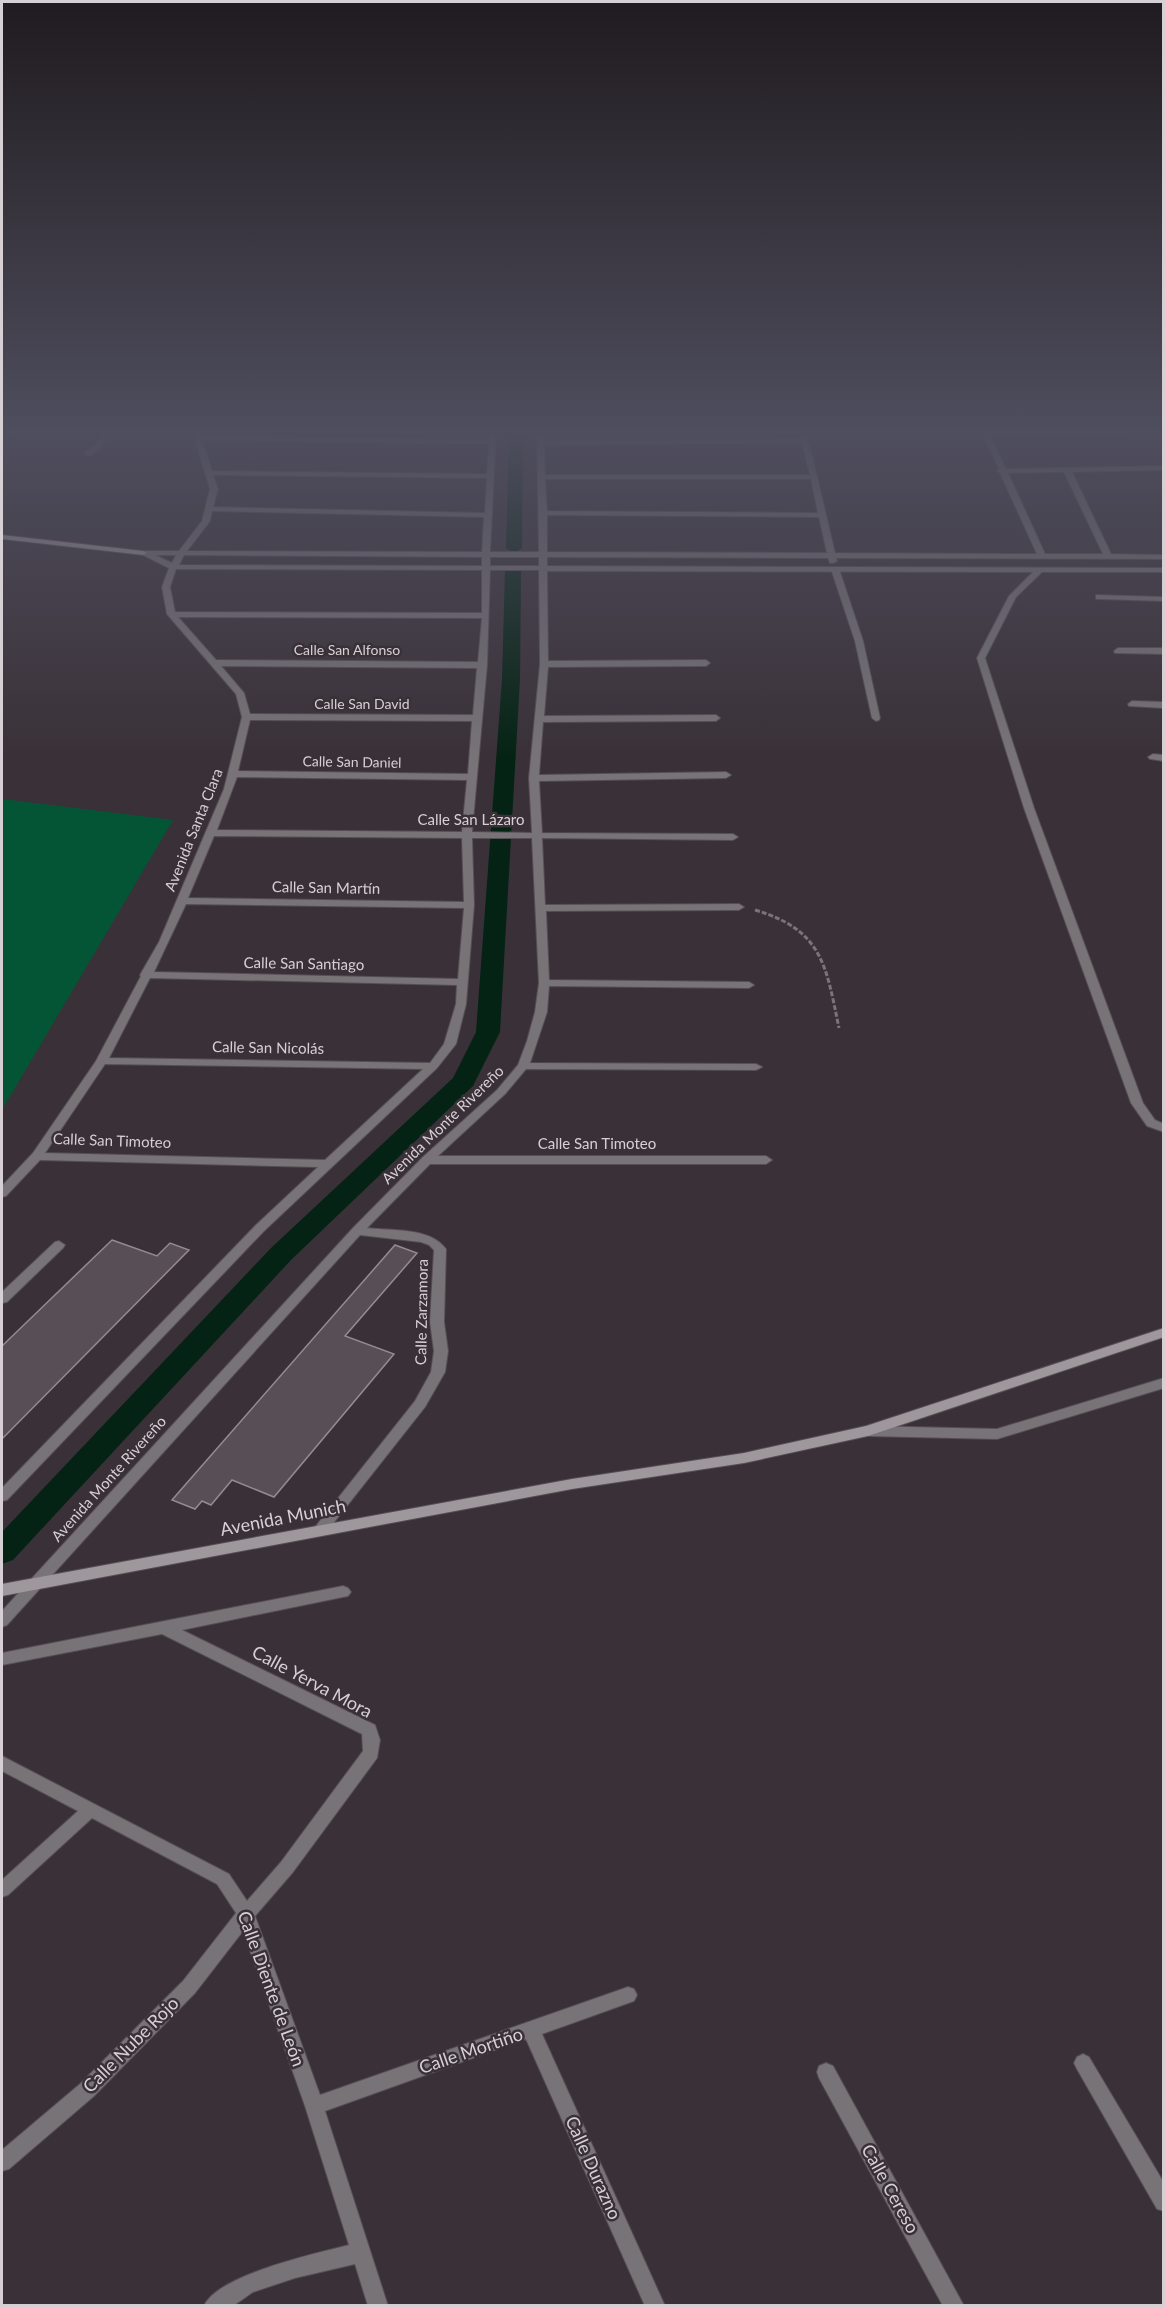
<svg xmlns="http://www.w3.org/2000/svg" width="1165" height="2307" font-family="Lato,sans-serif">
	<rect width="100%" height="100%" fill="#3a3138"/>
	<path fill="#035535" d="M2,799L173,820L2,1110Z"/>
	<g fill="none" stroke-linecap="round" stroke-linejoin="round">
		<path fill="#052315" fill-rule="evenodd" d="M509,434H523L522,548L514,553L506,548Z
			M513,566L521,571L520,679L500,1032L473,1086L291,1260L13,1560L2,1564V1532L271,1248L453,1078L476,1032L502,679L505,571Z"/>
	</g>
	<path fill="#584f56" stroke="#958a92" stroke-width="1.5" d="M112,1240L157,1256L170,1243L189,1250L2,1439V1346Z
		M395,1245L417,1253L345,1336L394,1354L274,1497L232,1480L211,1505L202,1501L195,1509L172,1500Z"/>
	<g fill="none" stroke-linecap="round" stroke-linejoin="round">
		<defs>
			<path id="lane" d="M832,567L839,569L863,641L880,718L879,720L876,721L872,718L855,641L831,569Z"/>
			<path id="street" d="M2,434H14L2,437Z
				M101,434H107L101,448L92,455H86L85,453L95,445Z
				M193,434H199L200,436L489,440L490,434H496L490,552H539L537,434H543L544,441L801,439V434H807L835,553L1037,554L1000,473L997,471L999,469L983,434H1124L1121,436H990L1006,469L1164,466V470L1072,472L1111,554L1164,555V559L836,558L837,561L833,563H830L828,558L547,557V566L1164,568V572H1042L1016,597L985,658L1034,808L1143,1103L1155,1120L1164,1124V1132L1147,1126L1131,1103L1024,808L977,658L1009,596L1033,572L547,571L548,661L706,660L710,663L706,666L548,667L544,716L716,715L720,718L716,721L543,722L539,775L726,772L731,775L726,778L539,781L542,833L733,834L738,837L733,840L542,838L545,905L739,904L744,907L739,910L546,911L549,980L749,982L754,985L749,988L549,986L547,1012L530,1063L756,1064L762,1067L756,1070L526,1069L505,1094L438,1156H766L772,1160L766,1164H430L367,1228C392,1231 430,1227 446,1249L444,1322L448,1351L445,1372L425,1407L324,1535L319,1536L314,1535L312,1531L415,1401L431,1372L434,1351L430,1322L434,1250L429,1245L421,1242L360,1235L7,1625L2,1627V1611L353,1228L423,1157L497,1090L518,1065L527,1041L535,1012L539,983L532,838H472L474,905L466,1004L456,1044L437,1068L264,1231L7,1500L2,1501V1488L256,1225L318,1167L40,1160L6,1196L2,1197V1186L33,1153L96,1061L141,976L140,975L159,942L224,789L242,717L236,694L167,614L162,587L169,568L139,553L143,551H179L202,521L210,489ZM202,440L489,444L487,474L212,471ZM802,443L810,475H545L544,445ZM1064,472L1103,554H1045L1008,473ZM213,475L487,478L485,513L213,507L218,489ZM545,479H811L818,513L547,511ZM212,511L484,517L482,552L187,551L210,521ZM547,515L819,517L827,553L547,552ZM155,555H176L172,563ZM184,555L482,557V566L179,565ZM490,557H539V566H490ZM176,569L482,570V613L175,612L170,587ZM490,570H539L540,664L529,778L532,833L472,832L487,665ZM178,617L482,618L478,662L216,660ZM221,666L477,668L473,715L250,714L244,693ZM250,720L472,721L468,774L238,771ZM237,777L467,780L462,832L217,830ZM214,836L462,838L464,902L188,898ZM186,904L464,908L458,979L154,972ZM150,978L457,985L456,1004L444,1044L430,1063L109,1058ZM105,1064L423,1069L325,1160L45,1153Z
				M1096,595L1164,597V601L1099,599H1096Z
				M1118,648H1164V654L1115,653L1114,651Z
				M1132,701L1164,702V708L1129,706L1128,704Z
				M1153,754L1164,755V761L1150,759L1148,757Z
				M59,1241L65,1245L63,1248L7,1302L2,1303V1292L55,1242Z
				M1164,1378V1388L997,1439L868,1436L863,1435L861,1431L863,1427L868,1426L997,1429Z
				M343,1586L348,1588L351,1592L348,1596L182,1630L375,1725L380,1740L377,1758L293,1872L255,1916L320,2095L628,1987L634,1989L637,1995L634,2001L542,2034L665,2306H645L526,2039L325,2111L388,2306H368L355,2264L295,2278L253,2292L233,2306H204C217,2275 317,2253 349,2245L305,2106L243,1931L195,1993L94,2096L9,2169L2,2171V2150L80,2084L183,1981L236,1913L217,1884L92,1818L8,1895L2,1897V1880L78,1811L2,1771V1756L229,1874L247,1901L281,1862L363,1751L362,1734L162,1634L2,1665V1653Z
				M1083,2054L1089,2057L1164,2183V2211L1157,2209L1077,2069L1074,2063L1077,2057Z
				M826,2063L833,2066L964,2306H943L819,2078L817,2072L819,2066Z"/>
			<path id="secondary" d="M2,535L143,551L147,553L143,555L2,539Z
				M1164,1328V1337L868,1436L744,1463L572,1489L2,1596V1584L572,1479L744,1453L866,1426Z"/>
		</defs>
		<use href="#lane" stroke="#564e54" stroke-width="2"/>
		<use href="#street" stroke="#564e54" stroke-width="2"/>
		<use href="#secondary" stroke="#564e54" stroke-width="2"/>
		<path stroke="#7b7379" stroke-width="3" stroke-dasharray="5 2" stroke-linecap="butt" d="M755,910C823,930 826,966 839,1028"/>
		<use href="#lane" fill="#787377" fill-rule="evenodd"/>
		<use href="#street" fill="#787377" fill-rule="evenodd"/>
		<use href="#secondary" fill="#9e979c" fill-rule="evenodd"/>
	</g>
	<linearGradient id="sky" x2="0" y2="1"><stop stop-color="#201b1f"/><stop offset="0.57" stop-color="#4f4e5e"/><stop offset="1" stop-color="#4f4e5e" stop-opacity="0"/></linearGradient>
	<rect width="1165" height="757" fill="url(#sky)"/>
	<g text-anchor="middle" stroke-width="5" stroke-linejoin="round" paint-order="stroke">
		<g font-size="14" fill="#d6d0d4" stroke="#3a3138">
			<text x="347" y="655">Calle San Alfonso</text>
			<text x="362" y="709">Calle San David</text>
			<text transform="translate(352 762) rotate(1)" y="5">Calle San Daniel</text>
		</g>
		<g font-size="15" fill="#d6d0d4" stroke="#3a3138">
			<text x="471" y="825">Calle San Lázaro</text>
			<text transform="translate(194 830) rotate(-68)" y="5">Avenida Santa Clara</text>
			<text transform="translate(326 888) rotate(1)" y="5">Calle San Martín</text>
			<text transform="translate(304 964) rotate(1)" y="5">Calle San Santiago</text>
			<text transform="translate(268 1048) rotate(1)" y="5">Calle San Nicolás</text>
			<text transform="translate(443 1125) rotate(-44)" y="5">Avenida Monte Rivereño</text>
			<text transform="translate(112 1141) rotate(2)" y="5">Calle San Timoteo</text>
			<text x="597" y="1149">Calle San Timoteo</text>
			<text transform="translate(422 1312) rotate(-89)" y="5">Calle Zarzamora</text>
			<text transform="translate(109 1479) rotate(-48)" y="5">Avenida Monte Rivereño</text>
		</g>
		<g font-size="18" fill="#d6d0d4" stroke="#3a3138">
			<text transform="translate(283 1518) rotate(-11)" y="6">Avenida Munich</text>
			<text transform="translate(312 1682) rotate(28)" y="6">Calle Yerva Mora</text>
			<text transform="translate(271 1989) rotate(70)" y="6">Calle Diente de León</text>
			<text transform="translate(131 2045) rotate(-45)" y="6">Calle Nube Rojo</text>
			<text transform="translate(471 2051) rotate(-19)" y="6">Calle Mortiño</text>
			<text transform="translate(593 2168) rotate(66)" y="6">Calle Durazno</text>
			<text transform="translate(890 2189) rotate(61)" y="6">Calle Cereso</text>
		</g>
	</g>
	<rect width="1165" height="2307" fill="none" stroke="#d6d0d4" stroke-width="6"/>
</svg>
